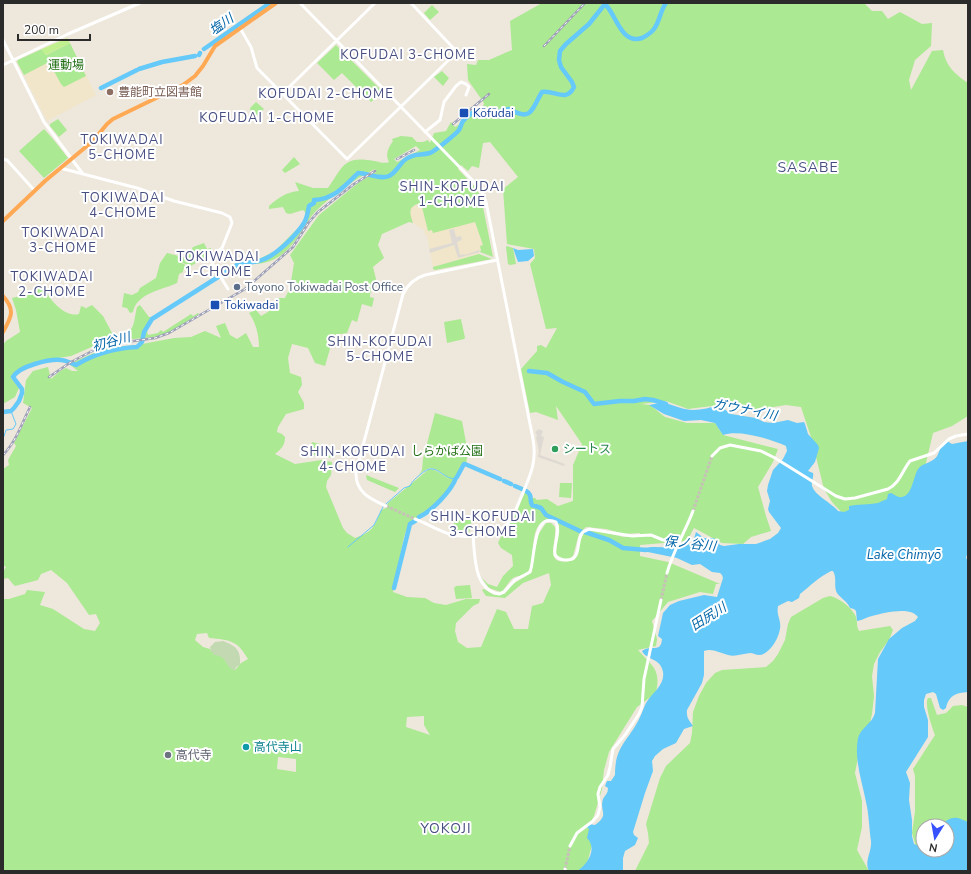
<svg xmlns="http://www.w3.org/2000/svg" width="971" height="874" font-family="'Nunito Sans','Noto Sans JP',sans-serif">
	<rect width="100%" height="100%" fill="#eee7db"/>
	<path fill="#f1e6c9" d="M67,38L96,95L47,121L17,62L18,60Z
		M421,203L475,221L483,245L480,252L478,254L433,267L427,235H425L424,230L413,223L409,211L410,208L414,205Z"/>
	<path fill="#abe993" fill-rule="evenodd" d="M542,3H864L872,11H882L888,19L900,12L922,24L932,23L931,46L915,60L909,80L911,90L932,51L943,50C946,67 955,74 968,83V416L952,426L933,433L921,484L906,500L844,515L832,502L824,489L811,437L801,407L786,405L753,410L728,404L688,409L666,401L641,404L650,405L665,417L687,423H715L723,435L778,449L773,462L758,487L766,516L771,531L751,537L743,544L722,543L694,528L687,541L640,545V556L668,562L720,584H716L713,594L700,592L668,602L652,621L657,639L656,646L638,650C653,667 661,669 656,693L637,707L609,752L604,770L602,789L594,816L590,824L592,845L585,871H3V599H9L25,594L27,590L45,592L40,605L53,609L84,629L95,631L100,623L96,614L89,615L67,583L51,570L41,574L38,580L15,586L12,583L8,578L3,579V572L6,567L3,565V469L9,465L8,460L16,446L14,443L32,408L23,403L26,380L33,371L48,367L51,379L60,371L66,368L72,371H78L69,364L105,348L137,345L174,338L191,337L205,331L221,338L216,326L225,323L230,335L237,339L246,333L253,347H259C259,335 256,323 249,313L256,310L261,316L268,312L277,298H285L290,288L294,263L290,255L319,215L358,183L376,172L375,169C353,180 332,195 315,212C310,217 307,223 303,229C291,249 277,264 253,264L251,260L261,258L275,251L302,224L305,217V212L303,210L290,214L286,213L283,207L269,209V206C278,198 286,192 299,191L295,182L313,188H328C343,167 343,155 374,161C380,162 384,164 389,162C385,154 388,148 393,141L392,139L401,136L412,137L417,142H423L428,140L430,143L434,133L446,131L451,122L455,127C464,122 474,113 482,111L484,103L468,80L467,64L476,65L478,60H489L512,50L510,21ZM490,142L518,177L503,189L507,244L534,249L535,258L530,264L546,329L557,328L546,348L541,345L537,346V351L521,369L530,413L536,412L558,420L556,406L582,444L573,465V501L558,506L547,499L537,500L535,498H532L531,504L530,495L525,492L514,518L503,532L498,543L501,548L512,555L513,566L503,576L497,587L488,584L481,577L489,588L501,592C506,588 508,582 513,578C518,575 525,577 529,570C537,556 527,527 547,519L555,520L559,526L556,552L557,555C562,560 568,560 573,556L579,534L586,527L606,529L624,534L640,533V536L624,537L597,531H587C577,537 581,552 574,560C542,568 557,544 555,527L551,523H546L538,535L531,573L513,584L504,594L494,595L484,589L482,590L486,596L505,598L523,583L549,573L551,585L543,603L532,606L528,629H514L506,612L497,609L481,647L467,648L458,642L455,631L456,623L473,606L479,603L480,599H466L446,605L434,603L425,598L407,597L393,592L404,537L409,523L426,512L451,487L455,479L452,478H456L462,464H466L468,453L462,421L435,413L423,459L422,470L419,475C434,461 437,472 451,479C443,477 438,469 429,469L388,503L386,508L381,510C375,526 373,532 355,538L347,533L343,528L326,487L327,481L331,475L332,462L322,460L295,464L275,454C281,449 285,446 285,437L282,434L277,432L278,427L286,414L304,409V403L298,392L302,385L301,377L290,373L288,358L292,344L308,348L315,363L325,366L334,335L347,333L352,320L357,322L362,304L372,307L374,298L370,297V294L376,279L373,267L384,258L378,245L382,234L409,222L413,223C409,212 408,206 421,203L428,231L432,230L433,233L475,222L483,245L480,246L481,250L480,252L493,257L481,197L476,188L458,169L461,165L468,171L472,166L479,168L483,143ZM416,146L420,150L397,162L394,159ZM207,633L209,638C230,640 237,640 248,659L241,663L235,670C228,669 227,660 221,656C218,654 214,653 211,651L210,649L203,647L195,640L197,634ZM424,716V725L430,735L406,727L407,717ZM278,757L296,759V772L277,769Z
		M432,5L439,12L430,20L424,13Z
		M70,43L86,76L64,87L61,84L49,62L24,75L17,62L18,60L42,49L46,55Z
		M336,45L384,93L379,97L378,96L371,102L342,73L334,80L317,63Z
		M442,71L449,78L443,86L434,77Z
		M256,102L264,109L253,119L250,108Z
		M58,119L67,130L59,137L50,126V124Z
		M44,129L53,139L68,158L44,178L19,151Z
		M294,157L300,164L285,173L282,170Z
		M204,243L207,249L211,248L212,253L191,266L180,262L187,266L183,270V272L179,274L177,283C162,290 137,293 133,312L130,313L127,308L122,307L124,293L132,295L138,292L140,288L156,278L160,263L167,253L183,257H188L193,247Z
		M507,246L513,248L516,264L510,265L508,264L506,247Z
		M479,254L492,259L435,270L433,269V267Z
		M35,287L46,290C49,301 67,318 79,314L81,306L86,308L83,310L92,305L103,316L112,333C136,338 133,323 137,307L140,305L149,317H153V320C148,324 146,329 148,335L158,333L161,330L163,332L191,314L193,316L198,313L199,314L170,332L154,337L103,342L71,356L38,361L17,370L11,378L19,388L15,397L3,404V345L6,341L20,332L16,310L12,298L32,293Z
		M461,319L465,338L464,339L447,343L444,322Z
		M312,442L334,448V458L316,456L309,453Z
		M366,475L399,488L395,492L367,480Z
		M560,483H572L571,498L559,497Z
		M458,515L472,520L469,533L450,531Z
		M470,585L472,598L456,599L454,588L456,586Z
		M830,596C839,598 851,607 855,615C858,620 856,626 859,631L890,626L893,630L889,640L880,652L874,664L872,676L874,696L872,714L869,727L861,742L855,773L862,801V827L857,850L869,871H635L649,843L648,833L646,824L660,778L666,766L690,743L692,733L693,712L699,696L706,683L715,673L722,670L766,667L773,661L778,654L785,640L788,624L791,617L823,598Z
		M928,698H931L937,715L946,713L953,706L962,705L968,707V828L923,826V850H917L912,833L915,811V776L913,769L935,735C932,727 924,704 928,698Z"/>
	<path fill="#c2d9b1" d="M223,641C237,646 241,651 240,665L236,667L235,670C225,669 229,656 214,655L211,651L210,647L215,642Z"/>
	<path fill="#c1f18e" d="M67,38L70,43L45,55L42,49Z"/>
	<path fill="#dedad3" d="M454,229L456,237L461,236L462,240L457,242L460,255L464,254L465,255L479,250L480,252L458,258L454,245L430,253L429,249L452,243L449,230Z
		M539,429L543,431L541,436L544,437L540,455L565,464L564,466L538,457L539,451L536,438L537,435L535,432Z"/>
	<path fill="#65c9f9" d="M513,248L518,250L533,249L534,256L528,261L518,262Z
		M660,403C669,403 676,407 685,409C696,412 708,408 719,405L731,414L756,418L764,422L773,423L788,420L797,423L804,422L805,424L808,434L818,445L819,448L815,462L808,471L813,473C814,478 811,481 812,486C815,496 832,503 838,511L844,512L849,510V506C858,504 868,505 878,503C881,502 884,500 887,499L888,494L891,493C894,494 898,498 902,497C912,495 913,479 917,471C920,464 927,464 933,460C938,457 938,453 941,447C942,445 945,443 947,441L952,444L968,441V551L966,558L968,561V692C956,693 949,695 946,708L943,710L940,708L936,694L933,692L926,694L924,700V707L928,720V737L906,772L910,783L909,800L912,820V836L914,844L919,846L923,842V850H947V826H937C952,818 952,814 968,822V871H869C864,861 872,852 871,841C869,828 869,814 866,802C862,781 854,760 858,738C861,727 872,724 875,713L878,659L889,639L902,628L915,621L918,617C910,606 884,613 872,616C867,617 863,620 857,621L856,611L854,609L850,608C847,600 839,598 836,591C834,584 837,578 833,571H831C819,577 810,586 800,594L799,598L792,602L788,601L778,606C776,618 783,620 779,633C777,641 768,655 759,655C756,655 753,653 750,653C742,654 735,657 728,655C720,653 712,648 704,651V675L702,683L687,710C686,718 690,721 693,726L684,729L676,743L663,749L655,756L652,761L653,771L645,793L633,832L634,835L638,838L635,845L625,851L623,858V871H577C587,865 598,849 587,838L589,829L587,827L589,824L595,825C610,814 599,812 603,799C605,795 608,794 608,788L605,786L607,781H611L615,775C615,748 625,744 637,723C641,717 644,705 648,700C654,692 665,684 663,672C661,658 646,660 642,651C651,644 661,654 662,639L658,636L663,613L670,605L679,601L704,595L717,597L723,578L722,575L720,573L712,572L700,564L692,565L677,558L643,551L640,549C658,543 677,553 693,542L696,532L704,538H714L720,545L724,546L739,544H756L770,539L778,533L781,528L769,512L768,509L770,501L767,491L768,485L773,470L783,459L787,451L786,446C770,439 739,429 723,435L715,423L701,420L684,421L664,414L649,405Z"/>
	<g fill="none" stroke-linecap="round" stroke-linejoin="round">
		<path stroke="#65c9f9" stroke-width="1" d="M3,449V439L6,430L13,429L16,424L11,411
			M386,504L404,488L410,486C412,481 417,477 421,474C437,460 440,479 456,479
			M348,547L374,525L383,507"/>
		<path stroke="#65c9f9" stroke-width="4.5" d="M204,49L270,3
			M199,55L200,53
			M139,69L162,62L195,56
			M101,88L137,70
			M529,371L547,373L563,382L585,392L594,404L620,401H634L645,399L653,400L666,404
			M3,412L11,411L14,408L19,401L22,393V389L13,377C19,366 49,359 61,360C65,360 71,363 76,365C94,354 115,348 137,347L142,342L144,332L152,319L237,265C246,262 254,263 262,260C276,255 295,237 304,223C307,218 308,212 309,206L314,203V200C334,199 345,186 358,173C368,173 380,180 389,176C396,173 400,163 406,159C416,152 420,156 430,153C435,151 456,134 459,130C461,127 461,124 463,121C468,115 474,111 481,109L490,114L509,109C532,122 531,110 542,92C556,90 566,103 574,87L572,82L561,67L559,60L560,51L566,44L589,24L605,4C616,14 621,45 642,38C646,36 651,33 654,29C660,21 660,11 666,3
			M465,464L500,479
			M457,477L464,464
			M504,481L511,484
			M515,486L522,489
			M526,491C533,495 529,499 532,505L541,508L546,515L582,532
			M419,517C432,511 451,491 456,478
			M585,532L609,540L623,548L646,550
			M394,588L410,524L415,521"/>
		<path stroke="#c7c1b8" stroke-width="3" stroke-dasharray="3 1.5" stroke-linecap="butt" d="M386,506L415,519
			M693,511L712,456
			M661,600L667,573
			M565,869L570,846"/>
		<path stroke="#fff" stroke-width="3" d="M300,3L477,185L483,194L486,202L533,439C537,461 531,474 522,495C518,504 515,514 509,522C498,536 464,539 449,534C437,530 426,523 415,519
			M240,28L251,47L257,68L347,159L457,52L411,3
			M3,40L44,122L83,174
			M3,65L68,34L140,3
			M282,94L375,3
			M425,132L440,120L444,102L456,86L461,82L466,84L469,87L466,95
			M3,159L7,160L35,191
			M60,168L137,188L174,201L222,213L230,217L232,223L222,248L209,258L228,289
			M712,456L720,448L730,445L761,451L775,458L836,496L845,499L855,498L888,489C900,483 902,471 910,461L934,453L949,439L956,436L968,434
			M386,506C370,499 355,492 356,472L403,294C408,284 415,278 425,275L497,260
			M473,535C475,555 473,589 499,594L504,592L515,580L530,572C535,561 532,511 556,522C561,533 553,544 555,555C558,559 561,560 566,560C583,561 575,539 583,532C584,531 588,530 589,529L632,536L651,535L663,540H672L680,542
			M667,573C673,551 685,532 693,511
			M570,846L577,833L593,821L598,815L600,807L598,794L600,787L608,775L610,767L613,749L625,735L639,714L642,707L644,679L661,600
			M565,869L566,871"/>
		<path stroke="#ffa955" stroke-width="4" d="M3,221L45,181L93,141L107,124L113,119L183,85L195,76L203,66L215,46L276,3
			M3,296C16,310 11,318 3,332"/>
		<defs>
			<path id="rail" d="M544,46L585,3
				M453,124L489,94
				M397,159L414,150
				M49,377L71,362L98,348L112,344L155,338L169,333L245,289L293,247L309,222L318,212L354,184L375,171
				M3,455C16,442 22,423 30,407"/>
		</defs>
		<use href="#rail" stroke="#9ea0b7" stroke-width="2.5"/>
		<use href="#rail" stroke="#fff" stroke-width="1" stroke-dasharray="3" stroke-linecap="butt"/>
	</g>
	<circle fill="#8d6e63" stroke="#fff" stroke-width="1.5" cx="110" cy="92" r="4"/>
	<g fill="#1a4fb4" stroke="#fff" stroke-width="1.5">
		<rect x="459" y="108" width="10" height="10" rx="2"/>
		<rect x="210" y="300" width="10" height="10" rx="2"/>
	</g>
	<circle fill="#5c6f8a" stroke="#fff" stroke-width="1.5" cx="237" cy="287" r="4"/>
	<circle fill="#2e9e5b" stroke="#fff" stroke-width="1.5" cx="555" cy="449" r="4"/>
	<circle fill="#0f9aa8" stroke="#fff" stroke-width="1.5" cx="246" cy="747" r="4"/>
	<circle fill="#6b7280" stroke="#fff" stroke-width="1.5" cx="168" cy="755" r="4"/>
	<g text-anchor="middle" stroke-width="4" stroke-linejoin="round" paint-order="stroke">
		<g font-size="12" fill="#216f14" stroke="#fff">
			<text x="66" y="69">運動場</text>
			<text x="447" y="455">しらかば公園</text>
		</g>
		<g font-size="12" fill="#785e54" stroke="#fff" text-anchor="start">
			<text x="118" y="96">豊能町立図書館</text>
		</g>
		<g font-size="12" fill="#164399" stroke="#fff" text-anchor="start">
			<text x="473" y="117">Kōfūdai</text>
			<text x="224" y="309">Tokiwadai</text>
		</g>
		<g font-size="12" fill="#4e5e75" stroke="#fff" text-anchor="start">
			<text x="245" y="291">Toyono Tokiwadai Post Office</text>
		</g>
		<g font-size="12" fill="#27864d" stroke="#fff" text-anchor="start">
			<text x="563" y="453">シートス</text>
		</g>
		<g font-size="12" fill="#0d838f" stroke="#fff" text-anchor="start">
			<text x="254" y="751">高代寺山</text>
		</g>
		<g font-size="12" fill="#5b616d" stroke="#fff" text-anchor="start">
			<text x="176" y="759">高代寺</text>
		</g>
		<g font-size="13" font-style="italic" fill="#0265a8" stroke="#fff">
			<text transform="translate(221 24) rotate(-35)" y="5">塩川</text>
			<text transform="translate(111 341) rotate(-15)" y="5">初谷川</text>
			<text transform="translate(745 409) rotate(11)" y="5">ガウナイ川</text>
			<text transform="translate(690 543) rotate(6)" y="5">保ノ谷川</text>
			<text x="904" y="559">Lake Chimyō</text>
			<text transform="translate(708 616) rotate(-33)" y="5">田尻川</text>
		</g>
		<g font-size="13" letter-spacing="1" fill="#474e80" stroke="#fff">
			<text x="408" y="59">KOFUDAI 3-CHOME</text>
			<text x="326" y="98">KOFUDAI 2-CHOME</text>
			<text x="267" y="122">KOFUDAI 1-CHOME</text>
			<text x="122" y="144">TOKIWADAI<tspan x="122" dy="15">5-CHOME</tspan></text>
			<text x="452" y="191">SHIN-KOFUDAI<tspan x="452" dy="15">1-CHOME</tspan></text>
			<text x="123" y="202">TOKIWADAI<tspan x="123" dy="15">4-CHOME</tspan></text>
			<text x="63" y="237">TOKIWADAI<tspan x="63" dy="15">3-CHOME</tspan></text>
			<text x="218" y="261">TOKIWADAI<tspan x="218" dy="15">1-CHOME</tspan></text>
			<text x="52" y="281">TOKIWADAI<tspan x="52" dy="15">2-CHOME</tspan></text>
			<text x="380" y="346">SHIN-KOFUDAI<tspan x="380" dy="15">5-CHOME</tspan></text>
			<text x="353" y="456">SHIN-KOFUDAI<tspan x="353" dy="15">4-CHOME</tspan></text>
			<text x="483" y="521">SHIN-KOFUDAI<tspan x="483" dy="15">3-CHOME</tspan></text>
		</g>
		<g font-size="14" letter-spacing="1" fill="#474e80" stroke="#fff">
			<text x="808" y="172">SASABE</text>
			<text x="446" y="833">YOKOJI</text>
		</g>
	</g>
	<rect width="971" height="874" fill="none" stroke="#2b2b2b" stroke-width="8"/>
	<g transform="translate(935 838) rotate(191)"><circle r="19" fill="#ffffff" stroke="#aaaaaa"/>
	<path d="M0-3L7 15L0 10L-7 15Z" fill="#3751ff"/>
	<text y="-6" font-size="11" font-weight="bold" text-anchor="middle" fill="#2b2b2b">N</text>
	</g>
	<path d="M18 34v6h72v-6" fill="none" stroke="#2b2b2b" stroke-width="2"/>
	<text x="24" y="34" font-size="12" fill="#2b2b2b" stroke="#ffffff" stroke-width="3" paint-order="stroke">200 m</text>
</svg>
